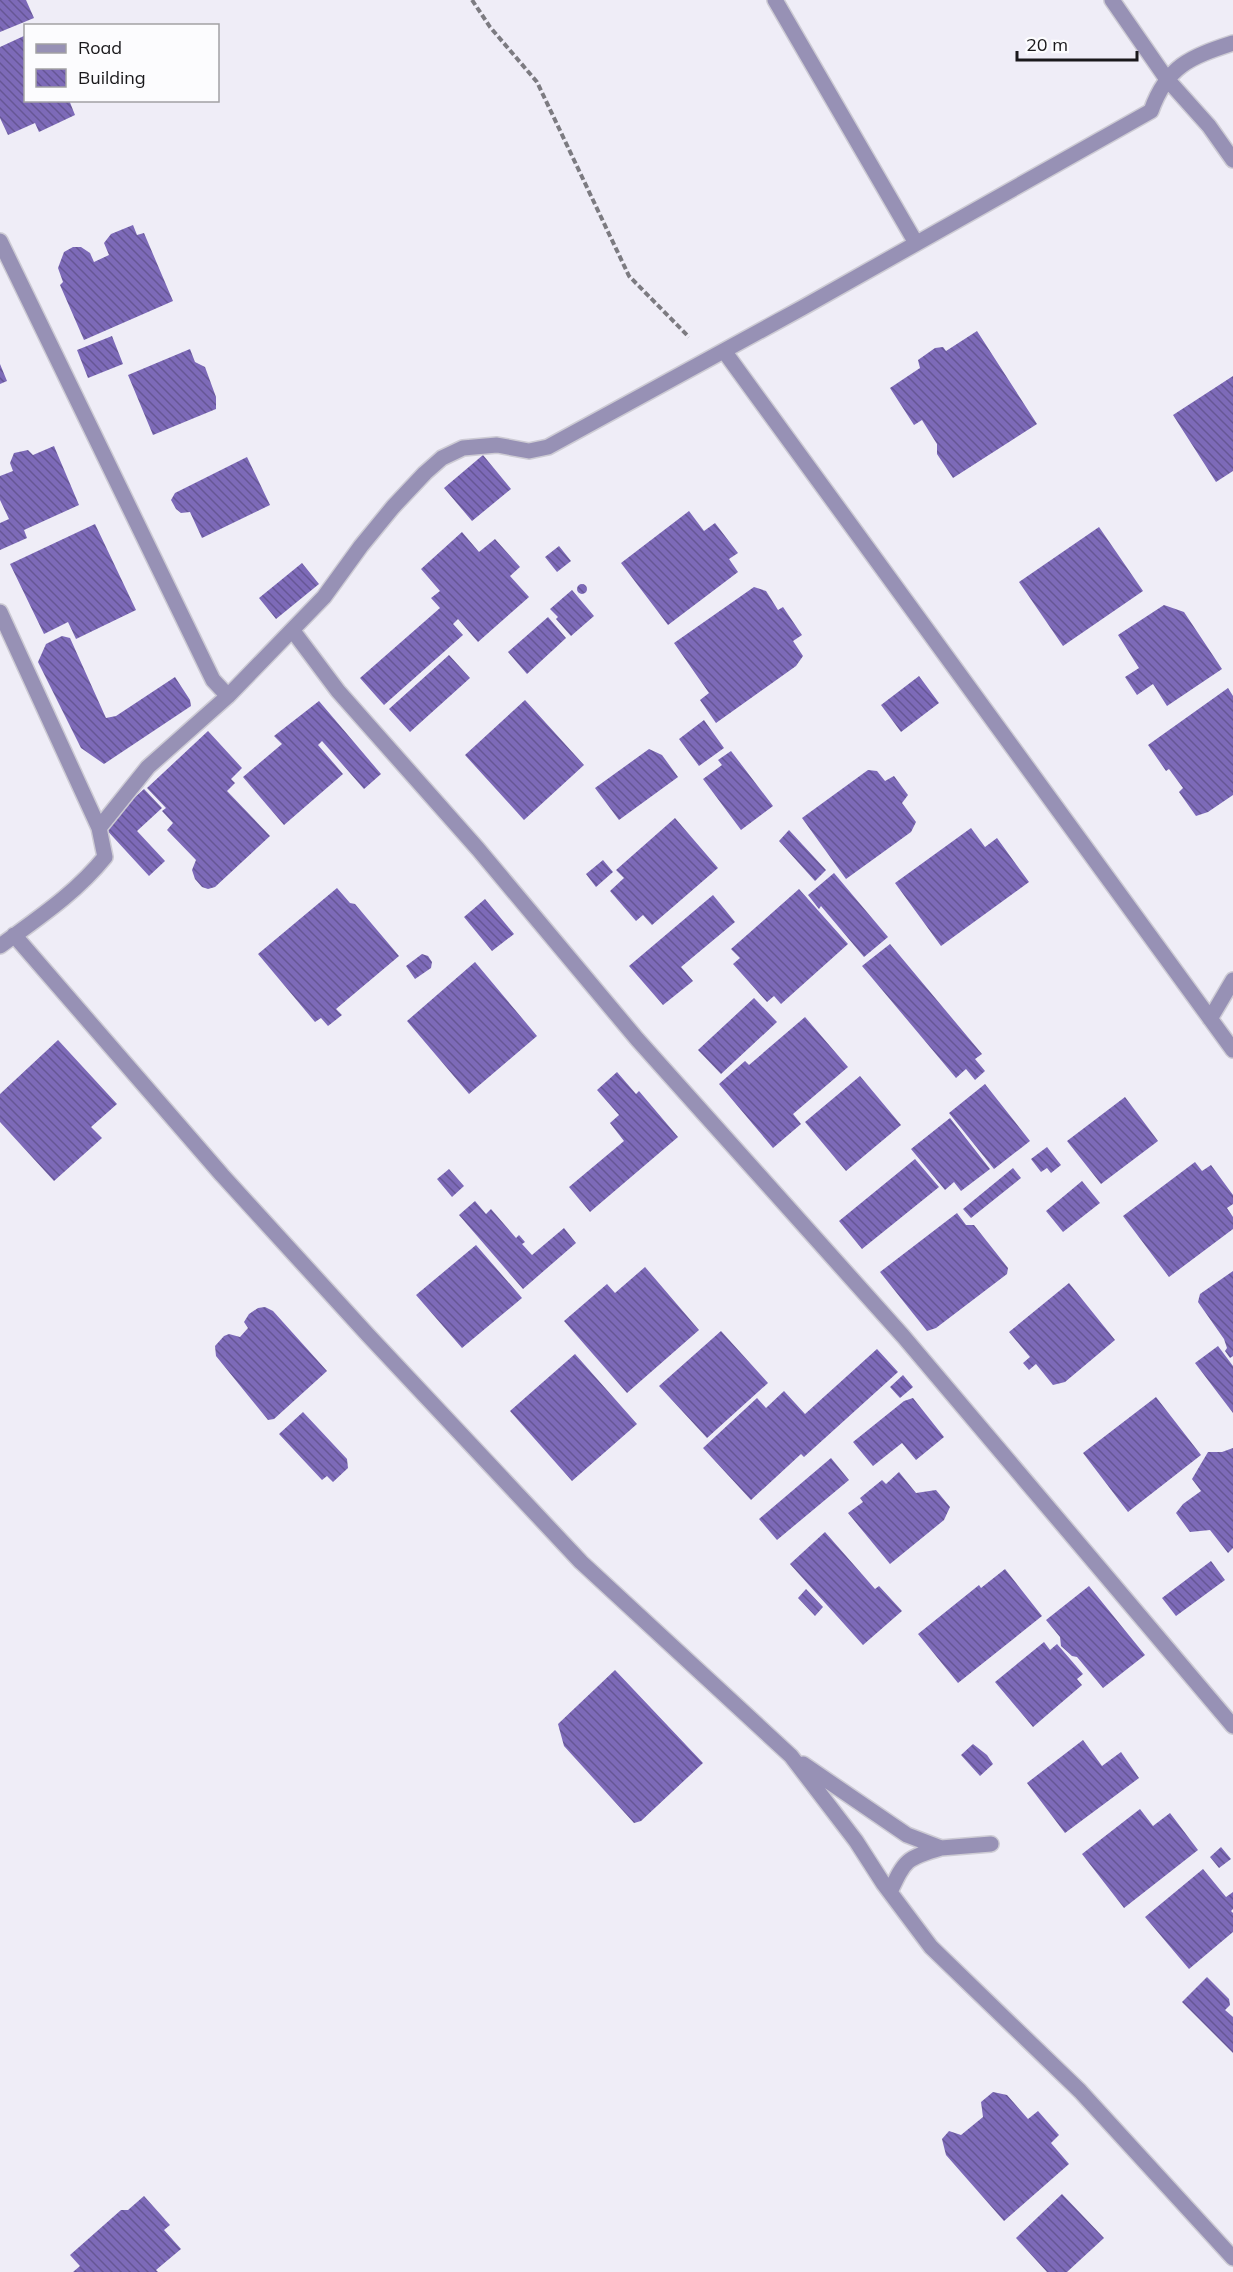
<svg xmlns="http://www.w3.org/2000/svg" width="1233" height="2272" font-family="Mulish,sans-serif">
	<defs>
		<pattern id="building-back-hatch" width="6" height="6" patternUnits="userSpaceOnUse" patternTransform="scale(1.5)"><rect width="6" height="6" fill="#7d6ab8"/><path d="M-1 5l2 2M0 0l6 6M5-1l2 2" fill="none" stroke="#665695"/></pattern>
	</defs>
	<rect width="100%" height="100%" fill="#efedf7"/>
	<path fill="url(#building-back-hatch)" d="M0,0H26L34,18L0,32Z
		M26,35V100H69L75,115L39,132L35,123L8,135L0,118V47Z
		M133,225L137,235L144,233L173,301L84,340L60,285L63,282L58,268L64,252L73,247H81L90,253L94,262L109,255L104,243L111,234Z
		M977,331L1037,424L953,478L937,454V444L922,420L914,425L890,388L920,368L918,360L935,348L943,347L946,351Z
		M112,336L123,364L88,378L77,350Z
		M190,349L195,362L205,367L216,397V409L153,435L128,375Z
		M0,364L7,381L0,384Z
		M1233,376V471L1216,482L1173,415Z
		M54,446L79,505L24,530L27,538L0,550V523L9,519L0,500V476L13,471L10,463L14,453L28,450L33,455Z
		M483,455L511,489L472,521L444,488Z
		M247,457L270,505L202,538L190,512L181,513L176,509L171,500L175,493Z
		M689,511L704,531L715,523L738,553L729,559L738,572L668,625L621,563Z
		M95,524L136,610L76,639L68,622L44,634L10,564Z
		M1099,527L1143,591L1063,646L1019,582Z
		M462,532L479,552L495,539L520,567L510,576L529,597L478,642L458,619L453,624L463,635L384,705L360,678L440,608L431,598L440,591L421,569Z
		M559,546L571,561L557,572L545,557Z
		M302,563L319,584L276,619L259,598Z
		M577 589a5 5 0 1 1 10 0a5 5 0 1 1-10 0Z
		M754,587L766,591L778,610L783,607L802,635L793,641L803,656L796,666L716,723L700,700L709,693L674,643Z
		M572,590L594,616L571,636L556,619L558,617L550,609Z
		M1164,605L1184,612L1222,669L1167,706L1153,684L1137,695L1125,677L1139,668L1118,635Z
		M548,617L566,638L527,674L508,652Z
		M62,636L70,638L106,718L116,716L175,677L190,700L191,706L104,764L81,748L38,662L46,644Z
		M449,655L470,678L410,732L389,709Z
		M919,676L939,703L901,732L881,705Z
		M1228,688L1233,696V795L1208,812L1196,816L1179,792L1183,788L1169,769L1166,771L1148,745Z
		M525,700L584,765L524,820L465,755Z
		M319,701L381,774L364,789L322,741L318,745L343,774L284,825L243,777L282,744L274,736Z
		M704,720L724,748L699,766L679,739Z
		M208,731L242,768L231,779L235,783L227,791L270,836L215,887L208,889L202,887L195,879L192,870L196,860L167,830L173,823L162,811L166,808L147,788Z
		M649,749L662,755L678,777L619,820L595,788Z
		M731,751L773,806L741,830L703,779L722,765L718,760Z
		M868,770L877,771L885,781L894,776L908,795L902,803L916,822L911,832L846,879L802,818Z
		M144,789L162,808L137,831L165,861L149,876L103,826Z
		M675,818L718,868L652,925L643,915L636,921L610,891L624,878L616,870Z
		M971,828L985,847L997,838L1029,882L941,946L895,883Z
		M789,830L826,870L815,881L779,841Z
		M603,860L613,872L596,887L586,874Z
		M834,873L888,937L864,957L821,906L819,909L808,895Z
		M337,888L350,903L355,904L399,956L336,1009L342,1015L328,1026L321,1018L315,1022L258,954Z
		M799,889L848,944L781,1004L774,996L767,1002L733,964L740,958L731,949Z
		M713,895L735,922L681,967L693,981L663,1005L629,966Z
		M485,899L514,934L492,951L464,917Z
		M890,944L982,1054L975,1059L985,1071L975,1080L966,1069L956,1078L862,966Z
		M422,954L428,956L432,962L431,968L415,979L406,966Z
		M475,962L537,1036L469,1094L407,1021Z
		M754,998L777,1022L721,1074L698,1050Z
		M805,1017L848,1067L793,1114L801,1124L773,1148L719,1084L745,1061L749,1065Z
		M58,1040L117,1104L91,1127L102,1138L54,1181L0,1122V1094Z
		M617,1072L636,1094L639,1091L678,1137L590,1212L569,1187L624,1141L610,1123L619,1115L597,1090Z
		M860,1076L901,1125L846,1171L805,1122Z
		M985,1084L1030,1141L994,1169L949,1113Z
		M1125,1097L1158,1141L1101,1184L1067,1141Z
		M950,1118L990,1169L961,1191L954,1182L945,1190L911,1149Z
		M1047,1147L1061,1165L1051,1173L1047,1168L1041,1172L1031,1159Z
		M915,1159L939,1187L862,1249L839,1221Z
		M1195,1162L1202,1171L1211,1165L1233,1195V1204L1227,1208L1233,1217V1229L1169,1277L1123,1216Z
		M1013,1168L1021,1178L971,1218L963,1209Z
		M449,1169L464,1186L452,1197L437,1179Z
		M1082,1181L1100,1203L1063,1232L1046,1211Z
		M475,1201L486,1214L491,1209L516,1238L519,1235L525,1242L522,1244L532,1255L564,1228L576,1243L523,1289L459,1215Z
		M957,1213L966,1225H974L1008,1268L1007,1274L936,1328L927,1331L880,1272Z
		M476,1245L522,1298L462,1348L416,1295Z
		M645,1267L699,1330L627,1393L564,1321L607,1284L615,1293Z
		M1233,1271V1356L1230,1358L1225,1351L1227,1348L1224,1339L1198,1302L1200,1294Z
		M1069,1283L1115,1340L1065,1382L1053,1385L1036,1364L1029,1370L1023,1363L1030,1357L1009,1332Z
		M265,1307L273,1311L327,1371L274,1419L268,1420L216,1356L215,1346L224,1336L229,1334L240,1337L248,1328L244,1322L249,1314L258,1308Z
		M721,1331L768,1383L707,1438L659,1386Z
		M1218,1346L1233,1366V1413L1195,1363Z
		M877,1349L898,1372L804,1457L801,1454L751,1500L703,1448L757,1398L766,1408L784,1391L805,1414Z
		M575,1354L637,1424L572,1481L510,1411Z
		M903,1375L913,1387L900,1398L890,1387Z
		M1156,1397L1201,1455L1128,1512L1083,1453Z
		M913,1398L944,1437L916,1460L902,1443L873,1466L853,1442L904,1401Z
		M303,1412L347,1459L348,1468L333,1482L327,1476L322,1480L279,1434Z
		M1233,1448V1548L1228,1553L1210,1530L1190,1532L1176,1513L1183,1504L1201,1491L1192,1479L1208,1452H1222Z
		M831,1458L849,1480L777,1540L759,1519Z
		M899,1472L916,1493L936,1490L950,1507L944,1520L890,1564L848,1513L863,1502L860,1498L882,1480L886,1484Z
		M825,1532L875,1589L879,1586L902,1611L863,1645L790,1564Z
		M1211,1561L1225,1580L1176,1616L1162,1598Z
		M1005,1569L1042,1616L958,1683L918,1634L979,1585L981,1588Z
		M1089,1586L1145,1655L1103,1688L1077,1657L1072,1656L1061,1646L1060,1637L1046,1620Z
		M806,1589L823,1607L815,1616L798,1598Z
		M1044,1642L1050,1650L1057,1644L1083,1674L1077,1679L1082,1685L1033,1727L995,1682Z
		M615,1670L703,1763L641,1821L634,1823L564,1746L558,1724Z
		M1083,1740L1102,1766L1121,1752L1139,1778L1065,1833L1027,1783Z
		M973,1744L987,1755L993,1764L980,1776L961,1755Z
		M1140,1809L1153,1826L1170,1813L1198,1850L1124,1908L1082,1854Z
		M1221,1847L1231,1859L1219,1868L1210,1857Z
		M1203,1869L1226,1897L1233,1892V1909L1231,1911L1233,1913V1932L1189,1969L1145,1917Z
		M1207,1977L1229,1999L1230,2005L1225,2010L1233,2017V2053L1182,2002Z
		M993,2092L1007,2095L1028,2119L1038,2111L1059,2135L1051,2143L1069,2164L1004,2221L946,2155L942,2139L949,2131L961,2135L983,2117L981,2102Z
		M1062,2194L1104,2238L1067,2272H1047L1016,2238Z
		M144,2196L170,2225L164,2230L181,2249L156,2270L158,2272H73L80,2266L70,2255L121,2210H128Z"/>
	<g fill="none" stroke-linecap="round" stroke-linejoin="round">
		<defs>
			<path id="minor" d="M775,0L916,243
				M1112,0L1166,78L1209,126L1233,160
				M0,241L213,680L228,696
				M724,351L1233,1050
				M0,612L99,828L105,857C75,894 38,918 0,946
				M293,631L338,691L478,849L637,1039L903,1336L1233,1726
				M99,828L148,767L228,696L324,597L361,546L393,507L425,473L442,458L463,448L497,445L529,451L548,447L802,308L1151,111C1167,66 1190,57 1233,43
				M14,935L222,1175L368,1335L581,1562L791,1756L856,1841L883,1883L931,1947L1080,2091L1233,2258
				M1210,1019L1233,980
				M803,1764L907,1835L941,1848L991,1844
				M890,1892C905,1860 906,1858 941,1848"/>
		</defs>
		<use href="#minor" stroke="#cdcbd4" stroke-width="18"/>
		<path stroke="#7c7b81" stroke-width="4" stroke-dasharray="6 3" stroke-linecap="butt" d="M472,0L490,27L537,82L629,276L689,337"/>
		<use href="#minor" stroke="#9791b5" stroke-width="15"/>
	</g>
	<rect x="24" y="24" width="195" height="78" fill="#fcfcfe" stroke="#a2a1a4" stroke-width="1.5"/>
	<rect x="36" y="44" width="30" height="9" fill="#9791b5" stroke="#a2a1a4" stroke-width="1.5"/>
	<text x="78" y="54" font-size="18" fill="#1a191c">Road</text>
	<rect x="36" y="69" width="30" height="18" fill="url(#building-back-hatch)" stroke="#a2a1a4" stroke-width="1.5"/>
	<text x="78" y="84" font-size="18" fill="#1a191c">Building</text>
	<path d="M1017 51v9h120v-9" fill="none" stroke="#1a191c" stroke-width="3"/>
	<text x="1026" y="51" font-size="18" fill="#1a191c" stroke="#fcfcfe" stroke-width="4.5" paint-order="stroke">20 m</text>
</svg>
